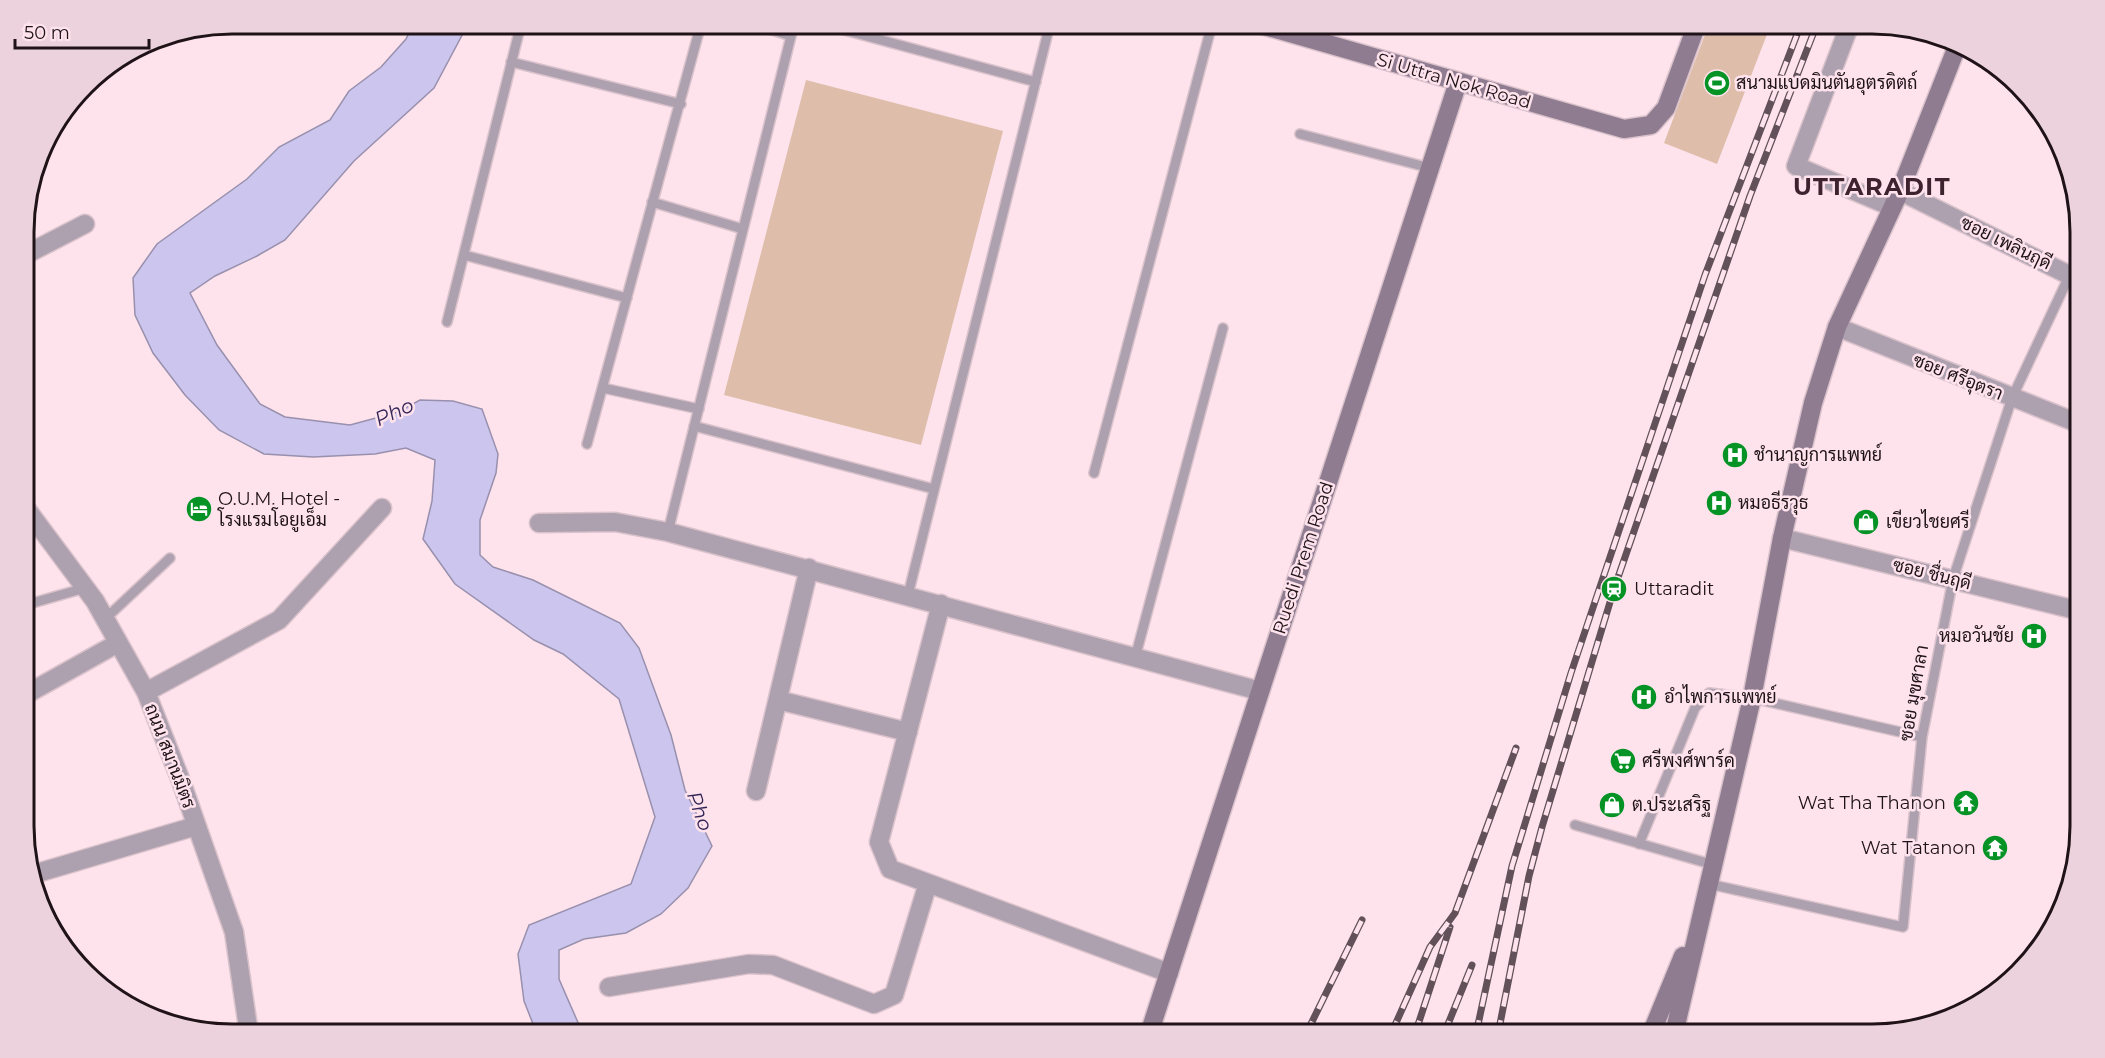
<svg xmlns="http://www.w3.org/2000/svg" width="2105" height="1058" font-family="Montserrat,Sarabun,sans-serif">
	<rect width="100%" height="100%" fill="#fee3ed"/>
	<path fill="#debeaa" d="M1709,24H1771L1717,164L1664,143Z
		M806,80L1003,131L921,445L724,395Z"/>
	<path fill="#ccc5ed" stroke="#9890ad" stroke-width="1.5" d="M413,24H468L434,88L354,161L285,240L257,256L215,276L190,293L217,345L260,404L285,417L350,425L398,412L420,400L453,401L482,409L498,454L496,473L480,520V555L493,567L533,580L620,623L639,648L671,735L685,790L712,846L688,888L661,914L626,933L584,939L559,950V979L583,1034H537L524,1001L518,954L529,925L631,884L655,817L619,699L563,654L534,640L455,584L423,539L432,501L435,460L406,448L375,454L313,457L264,454L219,430L185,395L153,353L135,315L133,278L157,244L247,179L279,147L330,120L349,91L381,67L406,39Z"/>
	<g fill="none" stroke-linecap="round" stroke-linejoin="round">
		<defs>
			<path id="lane" d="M754,24L791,36
				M822,24L1036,82
				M511,62L681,104
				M1300,134L1430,168
				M652,202L743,229
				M464,255L627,298
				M447,322L521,24
				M603,388L699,409
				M694,426L934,489
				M587,444L701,24
				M1094,473L1212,24
				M668,532L794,24
				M908,595L1050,24
				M25,598L29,604L85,588
				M105,619L170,558
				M1135,658L1223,328
				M1575,825L1714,865
				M1639,844L1695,708L1709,693L1752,698L1922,737
				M1709,884L1903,927L1922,737L1953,579L2012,398L2079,255"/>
			<path id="street" d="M1850,24L1796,166L1892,207
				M1900,191L2079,280
				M25,255L85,224
				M1837,327L2080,424
				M25,507L95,601L146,692L181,781L234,932L249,1034
				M539,523L615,522L668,532L1260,691
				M1782,538L2080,611
				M941,604L879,842L890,869L1169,973
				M146,692L279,620L382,508
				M25,695L118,643
				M778,700L908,732
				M756,791L809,568
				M34,874L196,826
				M609,987L749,964L773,965L874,1004L894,995L928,883"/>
			<path id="secondary" d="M1258,24L1624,129L1651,125L1666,108L1697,24
				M1149,1034L1458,82
				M1651,1034L1683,956
				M1674,1034L1752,698L1782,538L1813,403L1837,327L1900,191L1958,44"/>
		</defs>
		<use href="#lane" stroke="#dac2cb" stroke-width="12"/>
		<use href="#street" stroke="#dac2cb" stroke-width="21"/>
		<use href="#secondary" stroke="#dac2cb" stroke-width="21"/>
		<use href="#lane" stroke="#ada0af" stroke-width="9"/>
		<use href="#street" stroke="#ada0af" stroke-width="18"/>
		<use href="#secondary" stroke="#8f7c91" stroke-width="18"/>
		<defs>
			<path id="rail" d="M1306,1034L1362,920
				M1391,1034L1430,947L1455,913L1516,748
				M1415,1034L1450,927
				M1444,1034L1472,965
				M1476,1034L1512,866L1571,673L1705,275L1801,24
				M1498,1034L1529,876L1542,827L1614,589L1750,196L1817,24"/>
		</defs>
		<use href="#rail" stroke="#625158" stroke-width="7"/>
		<use href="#rail" stroke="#fee3ed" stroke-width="4.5" stroke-dasharray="14" stroke-linecap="butt"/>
	</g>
	<defs>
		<symbol id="stadium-disc" viewBox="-11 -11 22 22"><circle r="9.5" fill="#059326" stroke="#fee3ed"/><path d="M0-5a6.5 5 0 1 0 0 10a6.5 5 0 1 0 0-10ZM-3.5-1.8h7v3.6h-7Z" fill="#fff"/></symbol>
		<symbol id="hospital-disc" viewBox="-11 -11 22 22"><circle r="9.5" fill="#059326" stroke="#fee3ed"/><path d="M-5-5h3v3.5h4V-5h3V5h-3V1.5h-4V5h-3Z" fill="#fff"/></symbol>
		<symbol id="hotel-disc" viewBox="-11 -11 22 22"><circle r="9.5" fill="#059326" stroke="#fee3ed"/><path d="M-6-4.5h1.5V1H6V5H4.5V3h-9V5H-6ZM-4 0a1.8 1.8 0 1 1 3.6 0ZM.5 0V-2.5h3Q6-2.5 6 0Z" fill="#fff"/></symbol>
		<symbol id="shop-disc" viewBox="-11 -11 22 22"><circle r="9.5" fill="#059326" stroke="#fee3ed"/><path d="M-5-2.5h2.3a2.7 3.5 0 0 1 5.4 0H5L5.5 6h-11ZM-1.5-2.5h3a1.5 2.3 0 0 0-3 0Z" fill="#fff"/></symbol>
		<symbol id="station-disc" viewBox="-11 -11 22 22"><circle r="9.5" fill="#059326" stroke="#fee3ed"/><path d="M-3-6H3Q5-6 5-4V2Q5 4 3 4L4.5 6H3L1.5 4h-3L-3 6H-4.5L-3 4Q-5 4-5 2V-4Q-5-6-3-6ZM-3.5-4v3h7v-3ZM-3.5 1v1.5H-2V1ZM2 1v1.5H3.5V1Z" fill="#fff"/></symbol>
		<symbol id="supermarket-disc" viewBox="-11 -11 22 22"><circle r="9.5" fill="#059326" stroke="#fee3ed"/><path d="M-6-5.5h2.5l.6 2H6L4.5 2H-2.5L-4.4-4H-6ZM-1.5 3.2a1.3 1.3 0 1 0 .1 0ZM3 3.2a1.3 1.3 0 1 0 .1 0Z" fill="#fff"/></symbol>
		<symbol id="temple-disc" viewBox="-11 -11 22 22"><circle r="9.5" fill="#059326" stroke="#fee3ed"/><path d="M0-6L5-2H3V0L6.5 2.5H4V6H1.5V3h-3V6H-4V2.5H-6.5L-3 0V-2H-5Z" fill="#fff"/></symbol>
	</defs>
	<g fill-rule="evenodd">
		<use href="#stadium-disc" x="1702" y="68" width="30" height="30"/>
		<use href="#hospital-disc" x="1720" y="440" width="30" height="30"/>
		<use href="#hospital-disc" x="1704" y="488" width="30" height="30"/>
		<use href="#hotel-disc" x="184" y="494" width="30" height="30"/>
		<use href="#shop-disc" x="1851" y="507" width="30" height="30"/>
		<use href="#station-disc" x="1599" y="574" width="30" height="30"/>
		<use href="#hospital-disc" x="2019" y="621" width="30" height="30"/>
		<use href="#hospital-disc" x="1629" y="682" width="30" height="30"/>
		<use href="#supermarket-disc" x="1608" y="746" width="30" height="30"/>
		<use href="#temple-disc" x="1951" y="788" width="30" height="30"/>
		<use href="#shop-disc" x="1597" y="790" width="30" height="30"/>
		<use href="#temple-disc" x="1980" y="833" width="30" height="30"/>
	</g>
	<g text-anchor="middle" stroke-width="5" stroke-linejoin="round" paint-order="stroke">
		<g font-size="18" fill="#1f1318" stroke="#fee3ed">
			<text transform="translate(1454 81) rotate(16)" y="6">Si Uttra Nok Road</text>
			<text transform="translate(2006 243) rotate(26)" y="6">ซอย เพลินฤดี</text>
			<text transform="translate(1958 377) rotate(22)" y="6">ซอย ศรีอุตรา</text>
			<text transform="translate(1303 558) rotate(-72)" y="6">Ruedi Prem Road</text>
			<text transform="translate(1932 574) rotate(14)" y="6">ซอย ชื่นฤดี</text>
			<text transform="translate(1914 693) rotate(-80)" y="6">ซอย มุขศาลา</text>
			<text transform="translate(170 756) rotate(69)" y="6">ถนน สมานมิตร</text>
		</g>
		<g font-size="18" fill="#1f1318" stroke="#fee3ed" text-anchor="start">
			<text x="1736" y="89">สนามแบดมินตันอุตรดิตถ์</text>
			<text x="1754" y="461">ชำนาญการแพทย์</text>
			<text x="218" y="505">O.U.M. Hotel -<tspan x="218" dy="21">โรงแรมโอยูเอ็ม</tspan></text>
			<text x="1738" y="509">หมอธีรวุธ</text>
			<text x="1886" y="528">เขียวไชยศรี</text>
			<text x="1634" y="595">Uttaradit</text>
			<text x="2014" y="642" text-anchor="end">หมอวันชัย</text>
			<text x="1664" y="703">อำไพการแพทย์</text>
			<text x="1642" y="767">ศรีพงศ์พาร์ค</text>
			<text x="1946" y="809" text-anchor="end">Wat Tha Thanon</text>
			<text x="1632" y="811">ต.ประเสริฐ</text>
			<text x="1976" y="854" text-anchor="end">Wat Tatanon</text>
		</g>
		<g font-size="20" font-style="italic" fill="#332657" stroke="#fee3ed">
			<text transform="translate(394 412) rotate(-24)" y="7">Pho</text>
			<text transform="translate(700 811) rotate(71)" y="7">Pho</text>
		</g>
		<g font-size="24" font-weight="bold" letter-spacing="1.5" fill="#3c232e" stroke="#fee3ed">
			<text x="1872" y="195">UTTARADIT</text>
		</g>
	</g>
	<path d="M0 0H2105V1058H0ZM232 34H1872A198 198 0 0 1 2070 232V826A198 198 0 0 1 1872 1024H232A198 198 0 0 1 34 826V232A198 198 0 0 1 232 34Z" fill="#ecd2dc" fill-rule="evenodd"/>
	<path fill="none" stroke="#1f1318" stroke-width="3" d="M232 34H1872A198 198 0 0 1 2070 232V826A198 198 0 0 1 1872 1024H232A198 198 0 0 1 34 826V232A198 198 0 0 1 232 34Z"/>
	<path d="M15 39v9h134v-9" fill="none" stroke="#1f1318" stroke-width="3"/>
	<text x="24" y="39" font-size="18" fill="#1f1318" stroke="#fee3ed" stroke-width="4.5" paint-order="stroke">50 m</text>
</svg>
